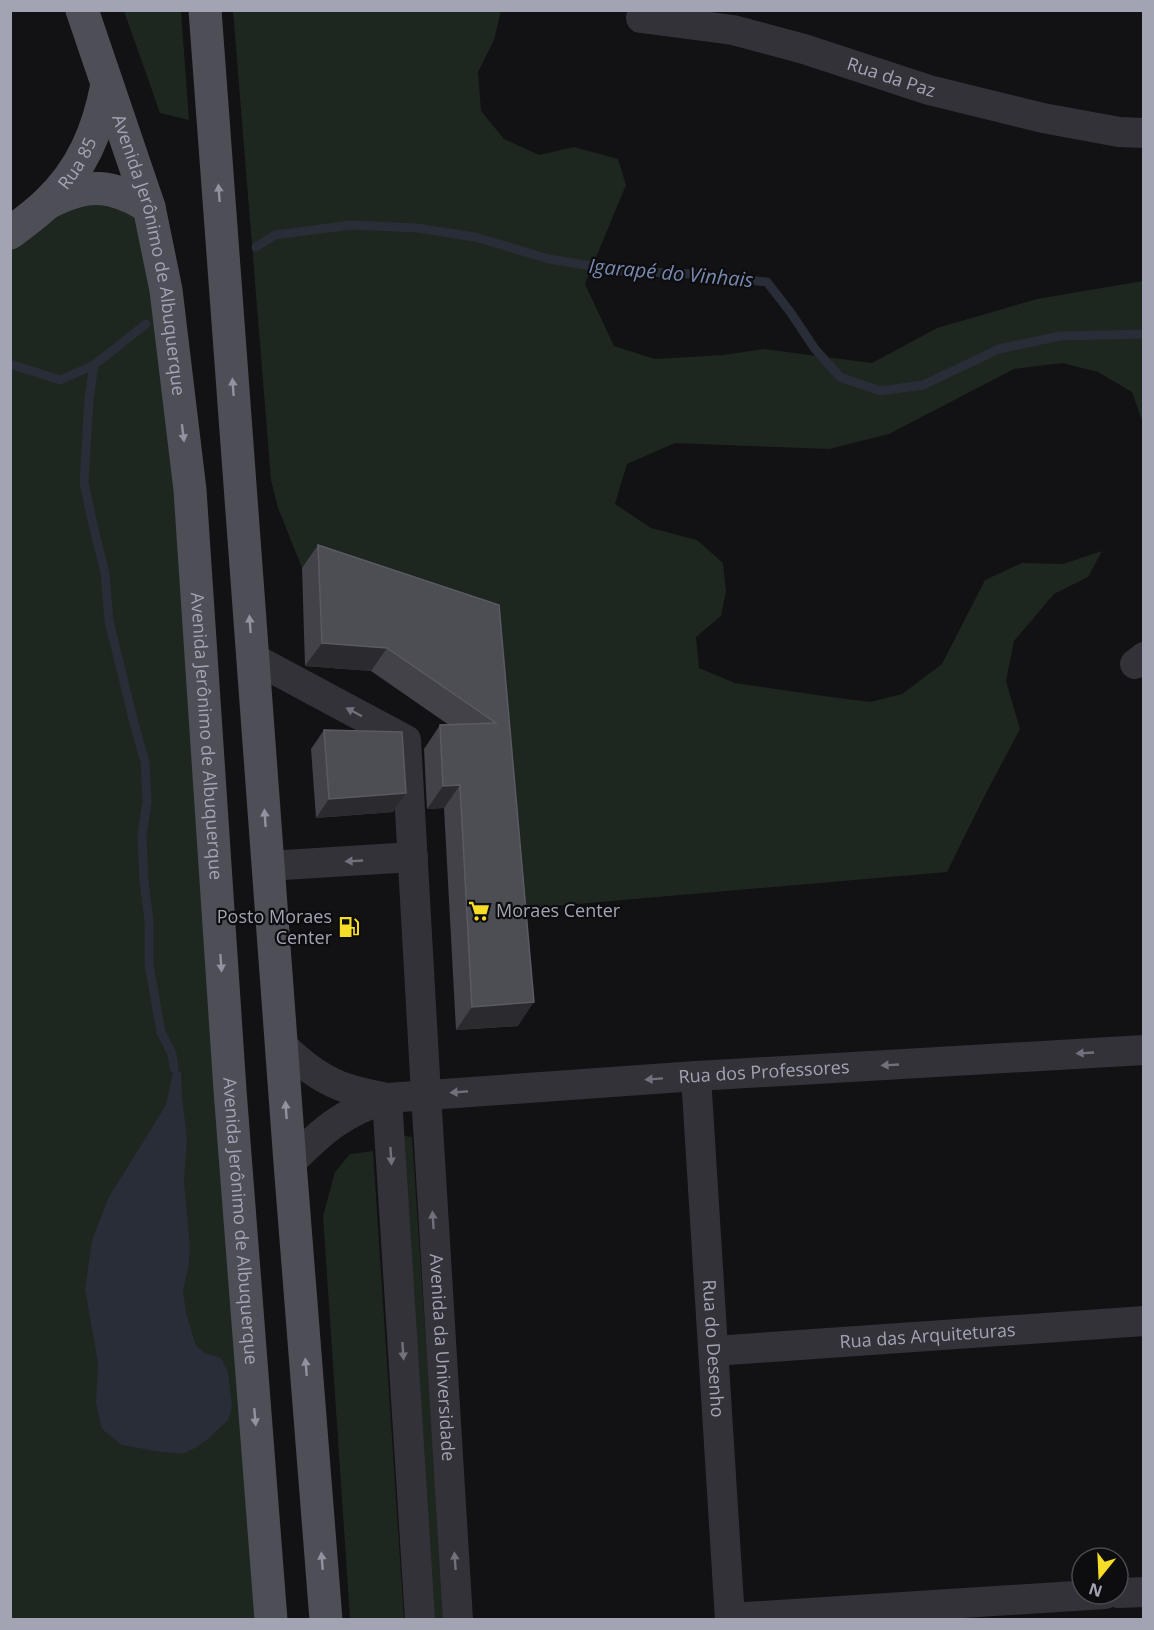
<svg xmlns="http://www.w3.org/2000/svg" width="1154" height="1630" font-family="'Open Sans',sans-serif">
	<rect width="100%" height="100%" fill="#121113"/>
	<path fill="#1e2620" d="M124,11H181L189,120L160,113Z
		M233,11H501L494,40L478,72L481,111L504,139L539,155L574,147L618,159L626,185L585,284L614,346L655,359L723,355L764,349L872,363L937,328L1037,299L1143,281V423L1132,392L1098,372L1062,363L1014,369L889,434L829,449L675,443L627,464L615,504L651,528L697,540L723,563L726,591L721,616L696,637L699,668L735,683L831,697L870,702L902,694L942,664L985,580L1022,563L1063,564L1102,551L1088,577L1054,594L1014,641L1006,681L1020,729L985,795L947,872L507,910L483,628L302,568L278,508L271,480Z
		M50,198L147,207L217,899L260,1619L11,1620L10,231Z
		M405,1136L412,1137L445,1619H431L401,1139Z
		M373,1151L404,1619H350L323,1216L335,1172L350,1154Z"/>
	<path fill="#282d37" d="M174,1068L181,1072L182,1097L187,1138L184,1181L190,1247L188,1269L183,1290L186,1313L196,1346L205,1353L221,1358L228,1372L232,1407L228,1420L208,1439L195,1448L183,1454L155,1451L122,1445L102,1429L96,1403L98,1363L85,1289L92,1240L109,1197L166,1105Z"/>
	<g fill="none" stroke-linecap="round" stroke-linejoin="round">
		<path stroke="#282d37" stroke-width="9" d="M256,247L275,235L351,225L417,228L475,237L549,259L622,271L695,274L767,282L791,313L815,349L840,377L880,391L923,385L999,349L1060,336L1144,334
			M10,364L60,380L94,365L146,324
			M94,365L89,399L84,482L93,525L105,573L109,621L134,723L145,762L147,801L142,835L144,881L149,921V964L161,1032L172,1054L174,1068"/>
		<g stroke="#333238" stroke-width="30">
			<path id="s1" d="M641,18L733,30L804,49L929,90L1043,118L1119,132L1144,133"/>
			<path id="s2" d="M253,658L406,740L426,1094L458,1620"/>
			<path d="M1135,664L1144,657"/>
			<path d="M268,866L413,857"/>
			<path d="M281,1044C300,1063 322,1081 349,1089C361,1093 374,1095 387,1098"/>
			<path id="s3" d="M696,1076L730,1620"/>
			<path d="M387,1098L420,1620"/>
			<path id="s4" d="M290,1163C323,1130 342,1113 387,1098L696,1076L1144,1050"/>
			<path id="s5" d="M714,1351L1144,1321"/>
			<path d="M1118,1593L1144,1592"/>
			<path d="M730,1618L1105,1594"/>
		</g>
		<g stroke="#4e4e57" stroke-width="33">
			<path id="s6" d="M82,10L149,207L166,290L190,490L230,1090L271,1620"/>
			<path d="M205,10L290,1163L326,1620"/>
			<path d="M48,203C87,182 112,184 149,207"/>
			<path id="s7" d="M10,233C23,223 36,214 47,203C82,170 98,131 107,84"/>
		</g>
	</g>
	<path fill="#434248" d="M318,545L499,605L518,1026L456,1030L444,808L427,809L424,749L440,725H449L371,671L305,666L302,568Z
		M324,730L406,793L393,812L316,818L311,749Z"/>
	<path fill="#2b2a2e" d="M322,643L387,648L371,671L305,666Z
		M460,785L444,808L427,809L443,786Z
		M406,793L393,812L316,818L329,799Z
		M534,1002L518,1026L456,1030L472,1007Z"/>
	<path fill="#4d4d54" stroke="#5b5a63" stroke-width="1.5" d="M318,545L499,605L534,1002L472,1007L460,785L443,786L440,725L496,723L387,648L322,643Z
		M324,730L402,732L406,793L329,799Z"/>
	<defs><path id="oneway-solid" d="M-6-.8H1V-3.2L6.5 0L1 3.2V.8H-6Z" transform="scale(1.5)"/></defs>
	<g fill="#9193a1">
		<use href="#oneway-solid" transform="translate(219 193) rotate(-94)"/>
		<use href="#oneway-solid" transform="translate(233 387) rotate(-94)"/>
		<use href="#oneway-solid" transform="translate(183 433) rotate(83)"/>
		<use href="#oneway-solid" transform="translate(250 624) rotate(-94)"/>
		<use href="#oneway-solid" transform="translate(265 818) rotate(-94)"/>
		<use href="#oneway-solid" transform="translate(221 963) rotate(86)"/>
		<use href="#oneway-solid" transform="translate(286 1110) rotate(-94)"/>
		<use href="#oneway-solid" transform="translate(306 1367) rotate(-95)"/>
		<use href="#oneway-solid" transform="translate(255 1417) rotate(85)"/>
		<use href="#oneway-solid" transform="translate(322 1561) rotate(-95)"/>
	</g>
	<g fill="#70717c">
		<use href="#oneway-solid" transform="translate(354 712) rotate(-152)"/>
		<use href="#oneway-solid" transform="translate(354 861) rotate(177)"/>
		<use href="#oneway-solid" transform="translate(1085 1053) rotate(177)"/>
		<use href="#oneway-solid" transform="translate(890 1065) rotate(177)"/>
		<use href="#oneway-solid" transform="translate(654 1079) rotate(176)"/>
		<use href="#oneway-solid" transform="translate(459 1092) rotate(176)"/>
		<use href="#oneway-solid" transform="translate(391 1156) rotate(86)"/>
		<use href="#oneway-solid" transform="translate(433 1220) rotate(-94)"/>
		<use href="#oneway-solid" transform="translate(403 1351) rotate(86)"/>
		<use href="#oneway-solid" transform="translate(455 1561) rotate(-94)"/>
	</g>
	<defs>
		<symbol id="supermarket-bare" viewBox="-9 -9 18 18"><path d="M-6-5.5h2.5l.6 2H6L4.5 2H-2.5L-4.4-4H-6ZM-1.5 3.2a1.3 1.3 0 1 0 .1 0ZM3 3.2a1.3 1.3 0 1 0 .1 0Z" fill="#f6dd27" stroke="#0d0c0e" stroke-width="2.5" paint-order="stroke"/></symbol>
		<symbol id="fuel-bare" viewBox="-9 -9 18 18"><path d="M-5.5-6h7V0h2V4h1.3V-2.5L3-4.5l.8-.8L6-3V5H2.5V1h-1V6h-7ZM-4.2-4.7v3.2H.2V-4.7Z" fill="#f6dd27" stroke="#0d0c0e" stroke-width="2.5" paint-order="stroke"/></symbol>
	</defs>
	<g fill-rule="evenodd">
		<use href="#supermarket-bare" x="464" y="896" width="30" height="30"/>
		<use href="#fuel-bare" x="334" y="912" width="30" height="30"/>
	</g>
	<g text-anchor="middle" stroke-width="4.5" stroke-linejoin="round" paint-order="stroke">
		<g font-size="18" fill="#a2a4b4" stroke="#0d0c0e">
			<text dy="6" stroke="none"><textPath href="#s1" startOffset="258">Rua da Paz</textPath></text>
			<text dy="6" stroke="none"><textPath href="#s7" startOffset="98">Rua 85</textPath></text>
			<text dy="6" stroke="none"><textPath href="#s6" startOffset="255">Avenida Jerônimo de Albuquerque</textPath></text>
			<text dy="6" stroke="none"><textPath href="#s6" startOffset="741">Avenida Jerônimo de Albuquerque</textPath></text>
			<text dy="6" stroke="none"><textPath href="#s4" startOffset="496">Rua dos Professores</textPath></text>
			<text dy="6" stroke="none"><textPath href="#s6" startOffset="1227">Avenida Jerônimo de Albuquerque</textPath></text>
			<text dy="6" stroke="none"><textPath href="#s5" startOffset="214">Rua das Arquiteturas</textPath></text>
			<text dy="6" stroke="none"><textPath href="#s3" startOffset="273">Rua do Desenho</textPath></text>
			<text dy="6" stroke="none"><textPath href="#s2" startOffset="792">Avenida da Universidade</textPath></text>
		</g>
		<g font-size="18" fill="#a2a4b4" stroke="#0d0c0e" text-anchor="start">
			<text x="496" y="917">Moraes Center</text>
			<text x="332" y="923" text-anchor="end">Posto Moraes<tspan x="332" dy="21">Center</tspan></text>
		</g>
		<g font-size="20" font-style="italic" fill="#788ab1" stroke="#0d0c0e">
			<text transform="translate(671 273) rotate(5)" y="7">Igarapé do Vinhais</text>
		</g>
	</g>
	<rect width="1154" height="1630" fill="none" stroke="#a2a4b4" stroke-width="24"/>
	<g transform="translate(1100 1576) rotate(198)"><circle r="28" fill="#0d0c0e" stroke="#494950" stroke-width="1.5"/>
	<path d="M0-4.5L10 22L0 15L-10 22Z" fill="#f6dd27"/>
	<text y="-9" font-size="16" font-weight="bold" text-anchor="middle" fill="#a2a4b4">N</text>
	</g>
</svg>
